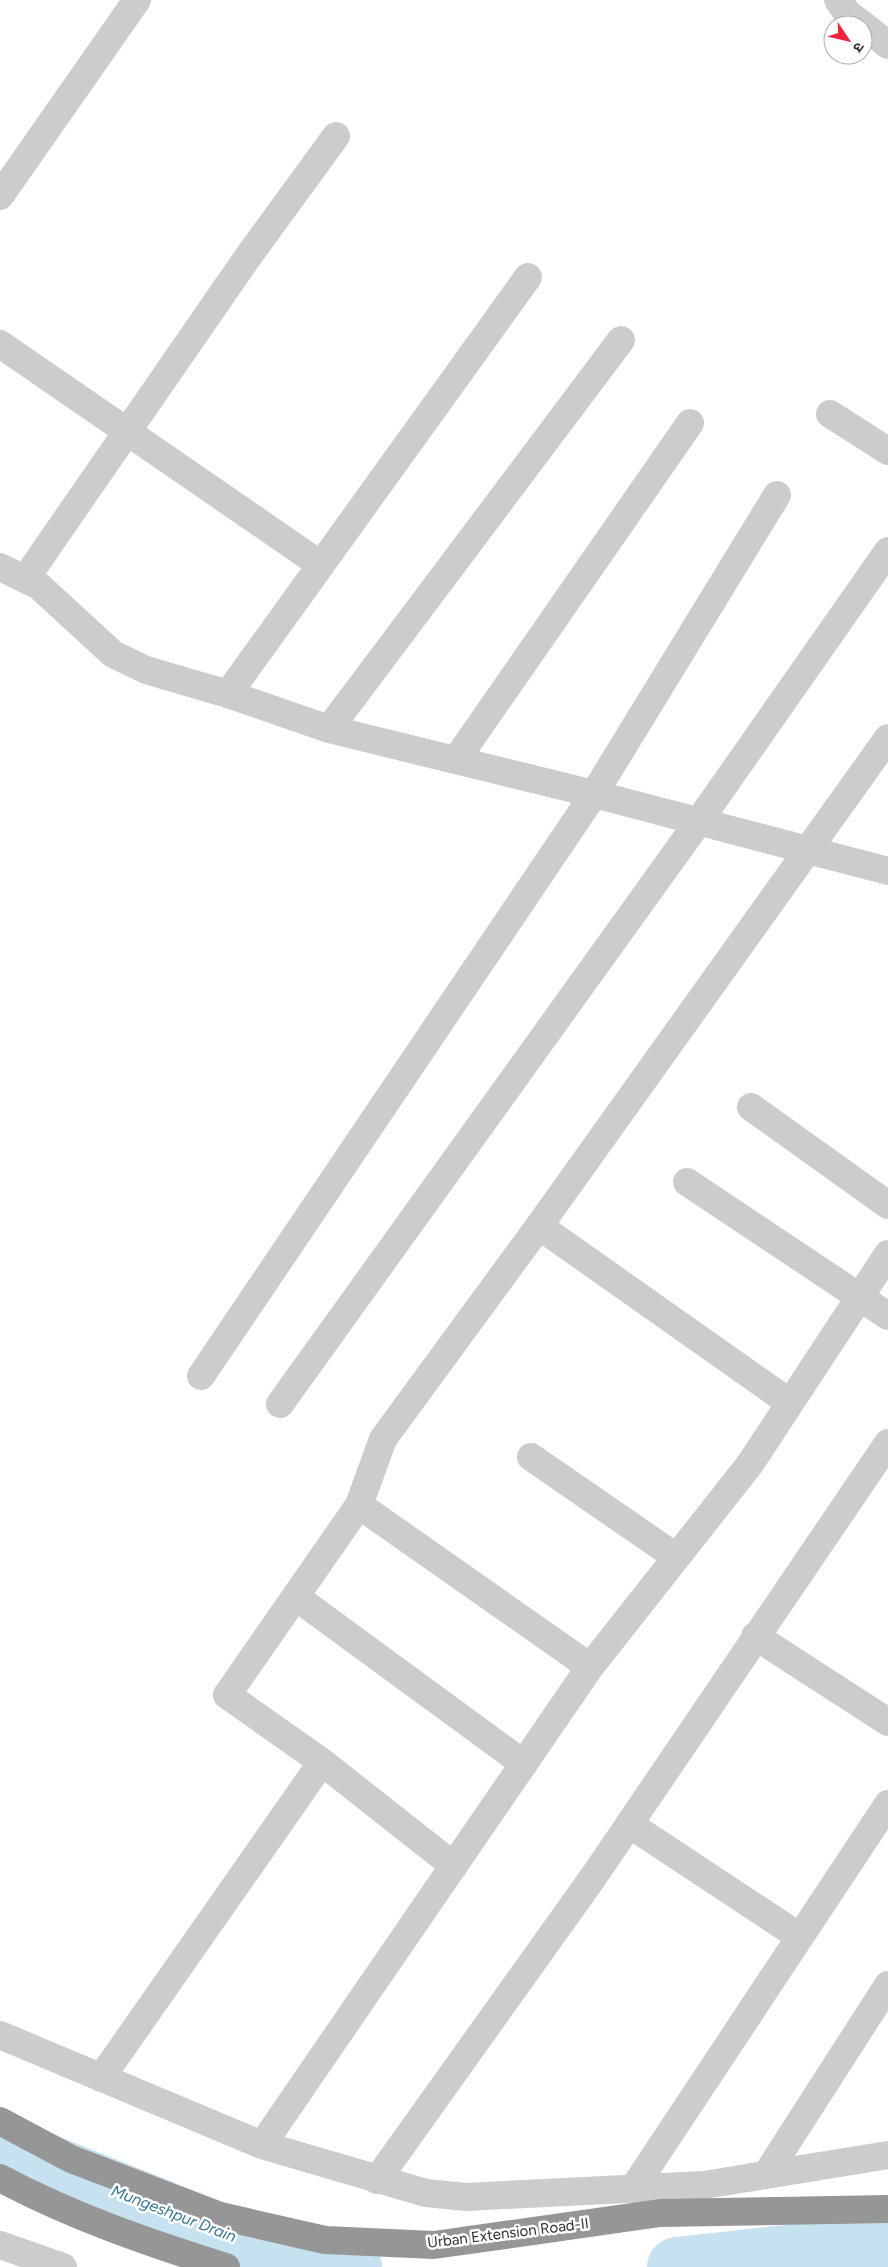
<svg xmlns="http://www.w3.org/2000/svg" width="888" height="2267" font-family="Figtree,'Noto Sans Devanagari',sans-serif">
	<rect width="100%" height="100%" fill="#fff"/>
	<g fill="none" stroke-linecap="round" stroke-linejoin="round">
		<path stroke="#c6e1f0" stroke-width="60" d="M0,2145L222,2234L352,2267
			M677,2267L888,2244"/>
		<path stroke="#ccc" stroke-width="28" d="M838,0L847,13L863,25
			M863,25L888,45
			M0,196L137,0
			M0,344L321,565
			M830,414L888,451
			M0,567L39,586L113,654L146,670L228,694L329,729L594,794L888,871
			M26,578L245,261L336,136
			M228,694L528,277
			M329,729L621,340
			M456,760L690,423
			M751,1107L888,1205
			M687,1182L888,1316
			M539,1226L790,1403
			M201,1376L594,794L777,495
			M280,1404L699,821L888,551
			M531,1457L676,1557
			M359,1505L590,1667
			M296,1597L524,1764
			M755,1636L888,1722
			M629,1824L800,1937
			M454,1866L322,1762L227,1695L359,1505L383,1439L539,1226L888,738
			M0,2035L262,2145L426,2193L466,2197L704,2185L888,2155
			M101,2078L322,1762
			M262,2145L590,1667L750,1464L888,1254
			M766,2175L888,1985
			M377,2180L594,1876L888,1443
			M633,2189L888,1804
			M0,2245L63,2267"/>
		<path stroke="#969696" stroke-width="28" d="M0,2121L71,2159L220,2216L325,2240L434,2245L660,2213L888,2209
			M0,2178C71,2216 149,2243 226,2267"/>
	</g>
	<g text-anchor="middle" stroke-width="5" stroke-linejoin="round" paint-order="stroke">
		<g font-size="15" fill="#2f2f2f" stroke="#fff">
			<text transform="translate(508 2233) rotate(-7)" y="5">Urban Extension Road-II</text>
		</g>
		<g font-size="16" font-style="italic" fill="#35779a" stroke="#fff">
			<text transform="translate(174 2213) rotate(21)" y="6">Mungeshpur Drain</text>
		</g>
	</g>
	<g transform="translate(848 40) rotate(125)"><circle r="24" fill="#ffffff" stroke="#acacac"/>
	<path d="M0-4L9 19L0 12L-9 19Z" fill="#f7213a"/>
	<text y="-8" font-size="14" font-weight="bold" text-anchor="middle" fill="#2f2f2f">उ</text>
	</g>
</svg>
